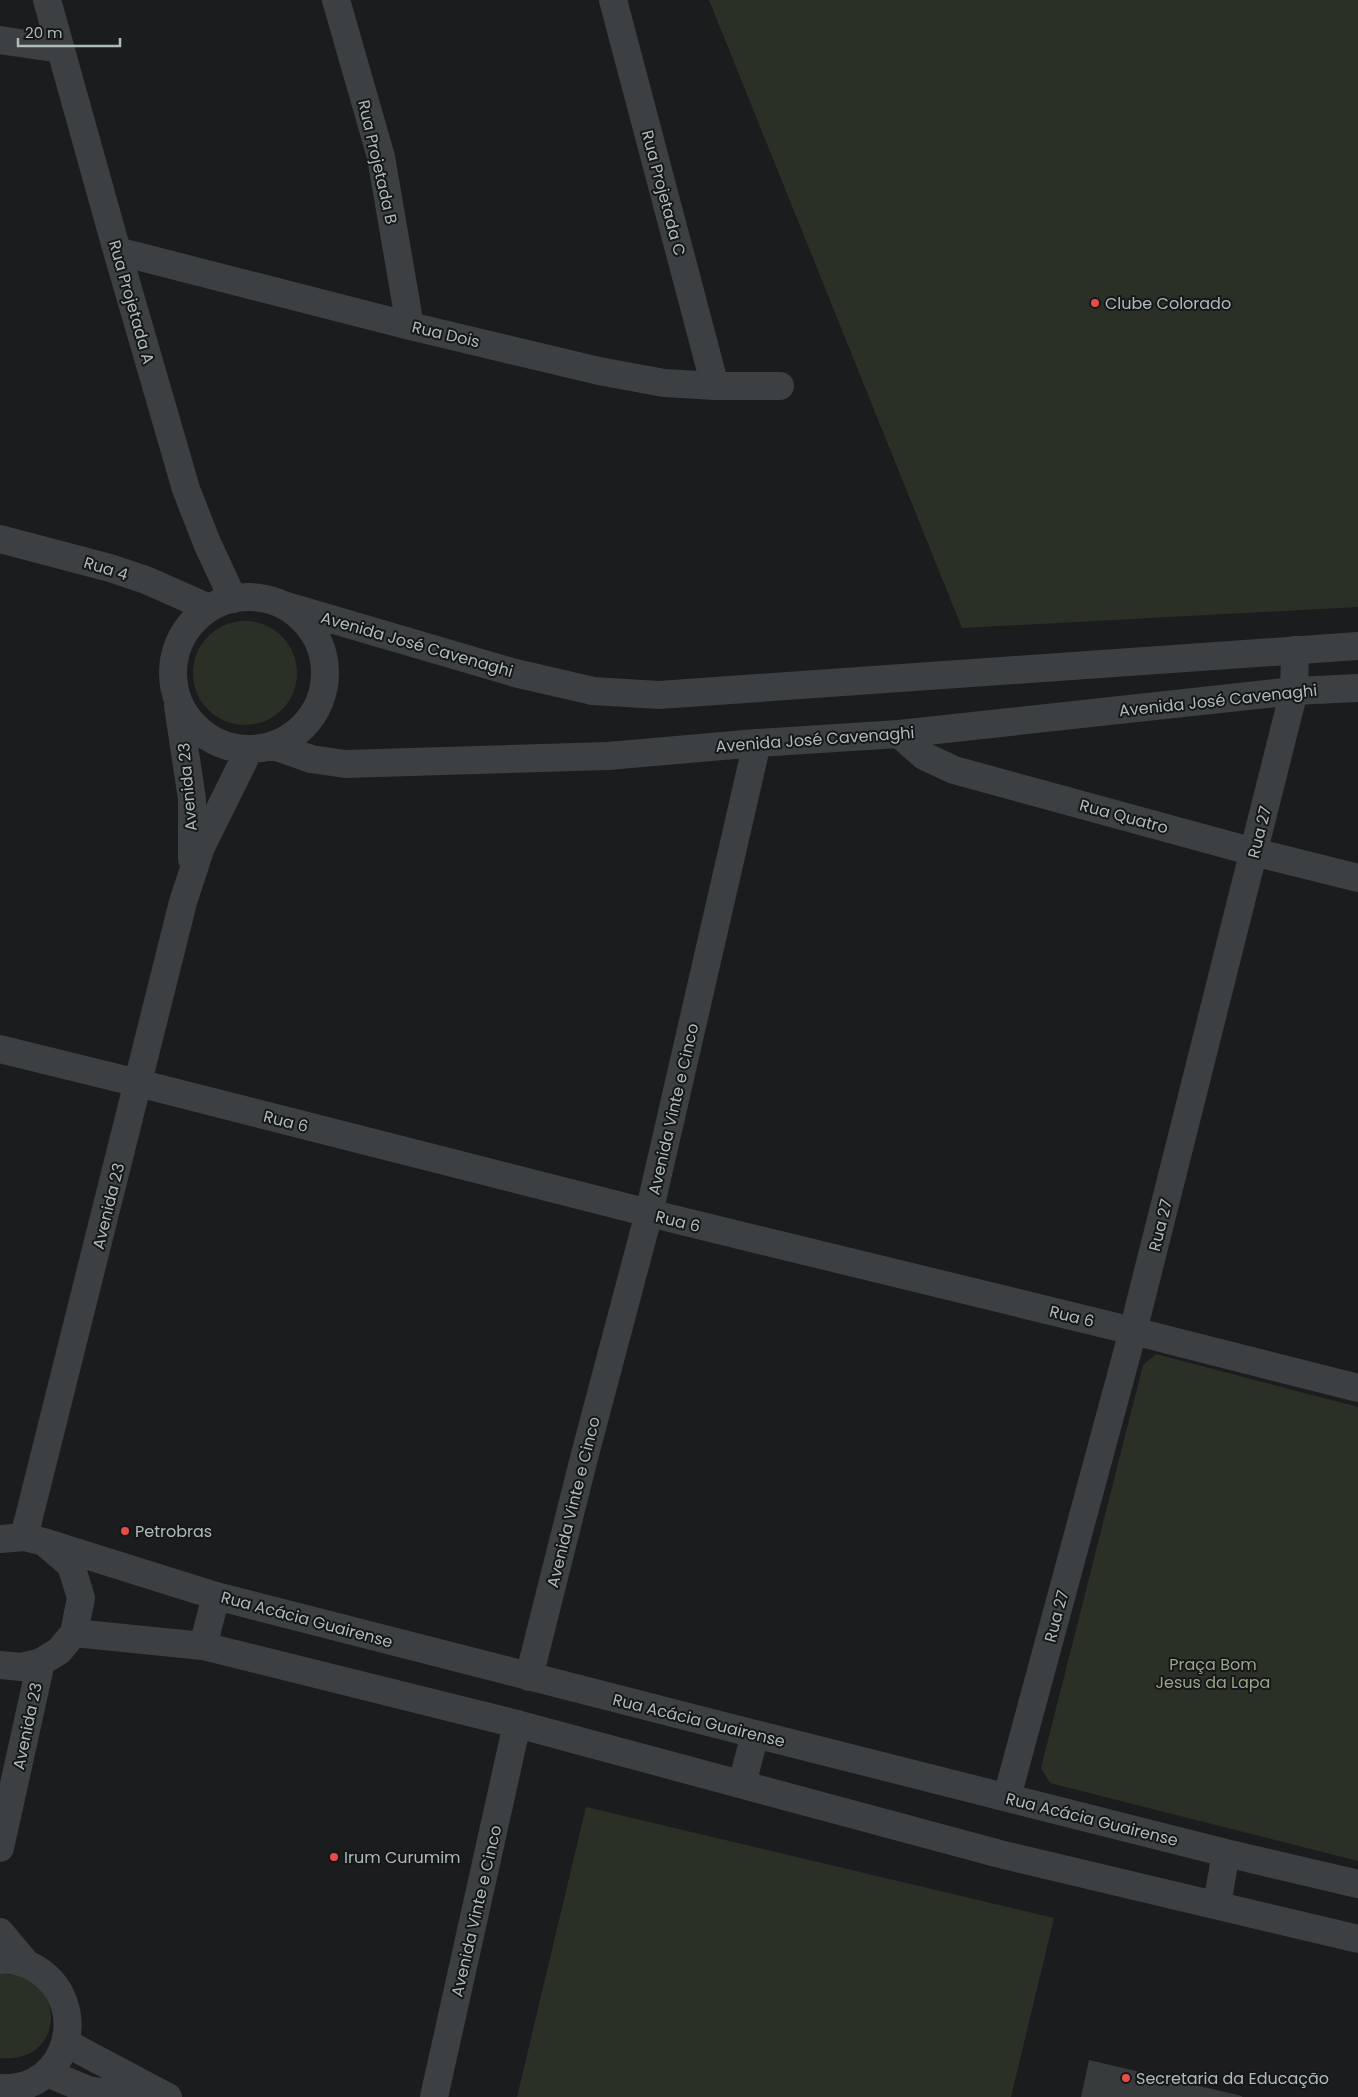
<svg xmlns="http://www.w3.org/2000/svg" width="1358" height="2097" font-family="Poppins,sans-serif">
	<rect width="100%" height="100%" fill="#1b1c1d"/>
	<path fill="#2b3027" d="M709,0H1358V607L962,628Z
		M193 673a52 52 0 1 1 104 0a52 52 0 1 1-104 0Z
		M1156,1354L1358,1407V1861L1050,1783L1041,1768L1143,1365Z
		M586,1807L1054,1918L1011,2097H517Z
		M0,1974C68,1970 68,2065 0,2058Z"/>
	<path fill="#383b3c" d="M1089,2060L1242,2096V2097H1081Z"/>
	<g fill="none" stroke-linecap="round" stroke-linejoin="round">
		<path stroke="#3c4042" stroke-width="28" d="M47,0L117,251L186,489L207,543L233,599
			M336,0L381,157L410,326
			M613,0L715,386
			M0,40L61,49
			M117,251L410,326L599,371L664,383L715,386H780
			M0,539L110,568L146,580L209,608
			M899,734L924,756L954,770L1254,852L1358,878
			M757,743L649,1213L1133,1331L1358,1388
			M0,1049L138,1083
			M1007,1797L1133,1331L1294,691L1295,650
			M66,2043L168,2097
			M47,2073L88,2090L137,2097
			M434,2097L517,1724"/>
		<path stroke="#3c4042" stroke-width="28" d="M173 673a76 76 0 1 1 152 0a76 76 0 1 1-152 0Z
			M283,605L515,673L593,691L659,695L1358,646
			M178,706L192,799V859
			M274,746L311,759L345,764L608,756L757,743L899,734L1294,691L1358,688
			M138,1083L649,1213L584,1458L529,1677
			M24,1537L183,902L201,847L249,750
			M0,1539L24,1537L44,1542L71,1565L81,1598L74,1633L59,1651L41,1662L21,1667L0,1665
			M44,1542L216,1596L755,1734L1226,1853L1358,1884
			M74,1633L203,1646L517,1724L1000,1854L1358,1939
			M203,1646L216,1596
			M742,1784L755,1734
			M0,1848L41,1662
			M1217,1904L1226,1853
			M0,1932L26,1963
			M0,1960C11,1959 23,1962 33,1967C93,2000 70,2093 0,2088"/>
	</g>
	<g fill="#e84c47" stroke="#161718" stroke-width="2">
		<circle cx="1095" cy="303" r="5"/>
		<circle cx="125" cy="1531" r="5"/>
		<circle cx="334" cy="1857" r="5"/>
		<circle cx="1126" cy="2078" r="5"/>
	</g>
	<g text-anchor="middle" stroke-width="4" stroke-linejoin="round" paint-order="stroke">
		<g font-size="16" fill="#aebbbb" stroke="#161718">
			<text transform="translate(378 162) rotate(77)" y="6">Rua Projetada B</text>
			<text transform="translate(664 193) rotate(75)" y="6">Rua Projetada C</text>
			<text transform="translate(132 302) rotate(74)" y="6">Rua Projetada A</text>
			<text transform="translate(446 334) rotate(13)" y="6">Rua Dois</text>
			<text transform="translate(106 568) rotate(17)" y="6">Rua 4</text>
			<text transform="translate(417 644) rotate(16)" y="6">Avenida José Cavenaghi</text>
			<text transform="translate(1218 700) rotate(-6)" y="6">Avenida José Cavenaghi</text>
			<text transform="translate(815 739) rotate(-4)" y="6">Avenida José Cavenaghi</text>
			<text transform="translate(187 787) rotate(-95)" y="6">Avenida 23</text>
			<text transform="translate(1124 816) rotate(15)" y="6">Rua Quatro</text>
			<text transform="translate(1259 832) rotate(-76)" y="6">Rua 27</text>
			<text transform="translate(673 1109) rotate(-77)" y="6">Avenida Vinte e Cinco</text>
			<text transform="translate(286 1121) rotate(14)" y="6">Rua 6</text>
			<text transform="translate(108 1206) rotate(-76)" y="6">Avenida 23</text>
			<text transform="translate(678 1221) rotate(14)" y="6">Rua 6</text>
			<text transform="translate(1160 1225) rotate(-76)" y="6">Rua 27</text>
			<text transform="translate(1072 1316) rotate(14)" y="6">Rua 6</text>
			<text transform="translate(573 1502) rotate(-76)" y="6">Avenida Vinte e Cinco</text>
			<text transform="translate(1056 1616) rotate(-75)" y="6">Rua 27</text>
			<text transform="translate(307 1619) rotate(15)" y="6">Rua Acácia Guairense</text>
			<text transform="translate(699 1720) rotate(14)" y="6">Rua Acácia Guairense</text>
			<text transform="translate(27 1726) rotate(-78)" y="6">Avenida 23</text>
			<text transform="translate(1092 1819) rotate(14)" y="6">Rua Acácia Guairense</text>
			<text transform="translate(476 1911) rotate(-77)" y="6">Avenida Vinte e Cinco</text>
		</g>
		<g font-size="16" fill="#aebbbb" stroke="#161718" text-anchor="start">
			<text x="1105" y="309">Clube Colorado</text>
			<text x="135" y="1537">Petrobras</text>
			<text x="344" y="1863">Irum Curumim</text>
			<text x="1136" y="2084">Secretaria da Educação</text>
		</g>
		<g font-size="16" fill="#98a586" stroke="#161718">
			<text x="1213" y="1670">Praça Bom<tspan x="1213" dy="18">Jesus da Lapa</tspan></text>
		</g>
	</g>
	<path d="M18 38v8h102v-8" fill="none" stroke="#aebbbb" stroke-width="2.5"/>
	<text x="25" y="38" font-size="15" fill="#aebbbb" stroke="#161718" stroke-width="4" paint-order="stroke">20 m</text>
</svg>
